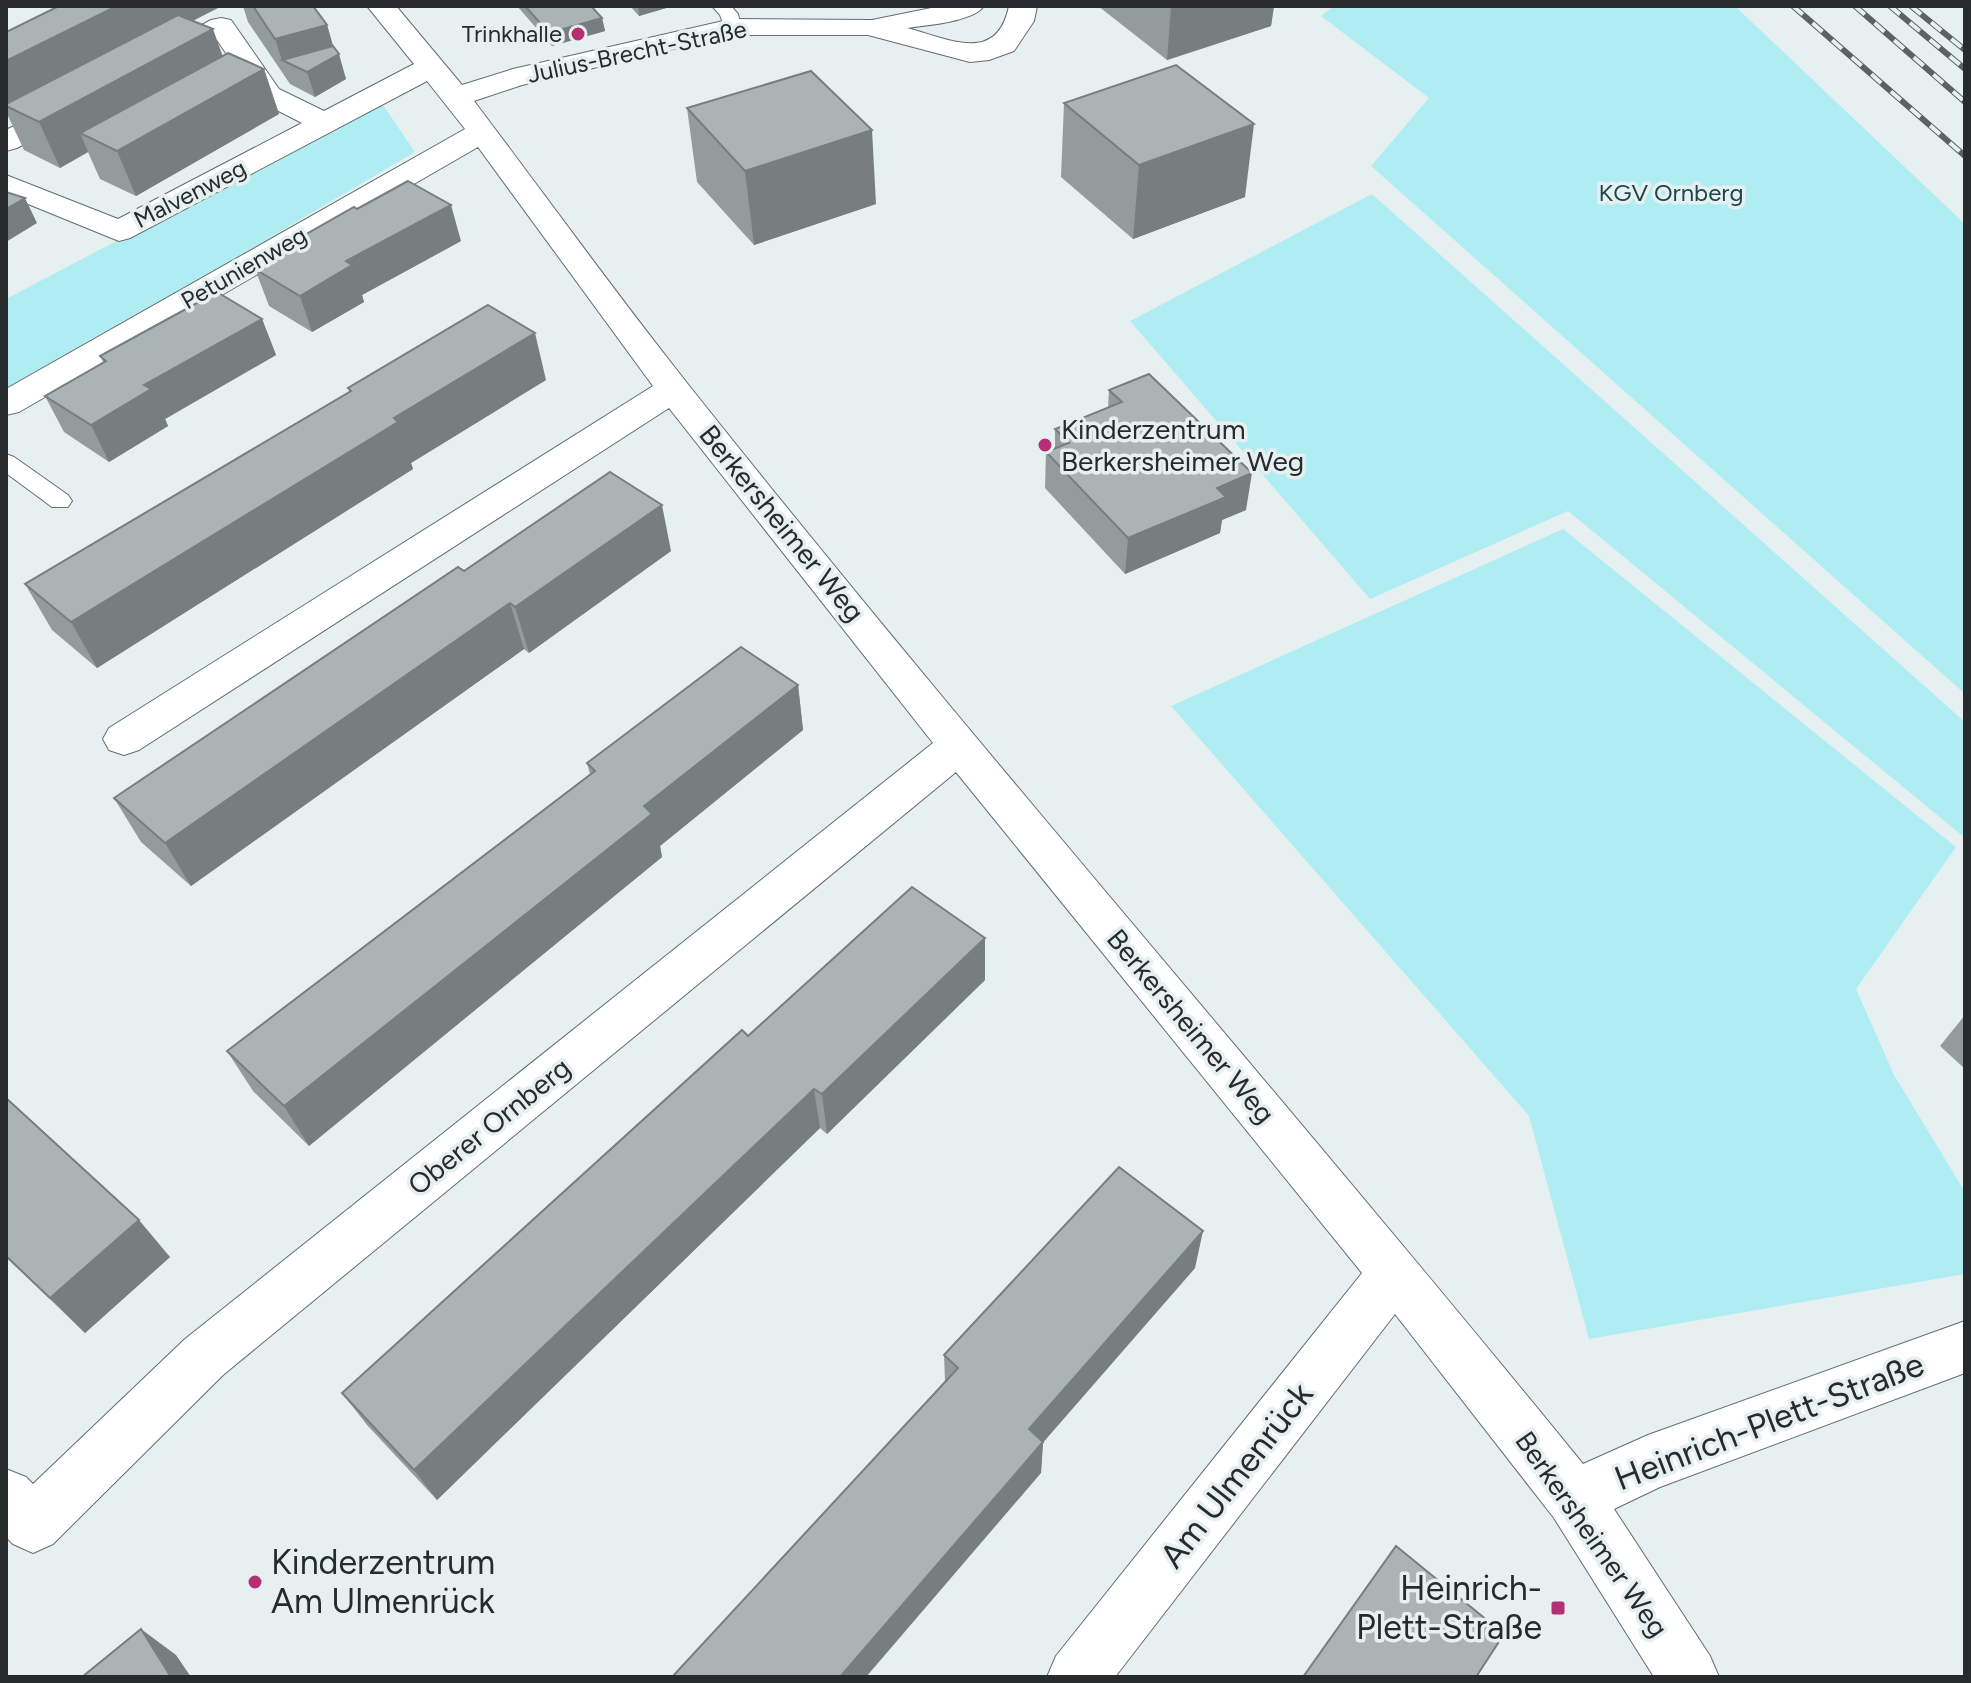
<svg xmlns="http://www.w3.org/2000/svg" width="1971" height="1683" font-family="Figtree,sans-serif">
	<rect width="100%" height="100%" fill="#e6f0f1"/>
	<path fill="#b0edf3" d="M1334,6H1735L1965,224V694L1371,166L1429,98L1321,16Z
		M381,102L415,152L6,393V299Z
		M1372,194L1965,722V838L1568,511L1370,599L1130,321Z
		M1563,529L1956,847L1856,989L1894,1075L1965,1192V1274L1589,1339L1529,1116L1171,706Z"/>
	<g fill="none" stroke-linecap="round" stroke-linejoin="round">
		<defs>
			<path id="lane" d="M712,6H731L738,14L741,27L738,31H726L720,15Z
				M6,454L14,457L68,495L72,501L68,507H52L6,473Z"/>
			<path id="street" d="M367,6H396L462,85L513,69L732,19L872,20L941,6H984C973,22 926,25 907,28C949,39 997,65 1009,6H1037L1034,21L1014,51L989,60L970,62L868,35H732L522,85L474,101C545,195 614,291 687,383C978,750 1288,1101 1583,1464L1648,1435L1965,1321V1373L1660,1487L1614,1509L1710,1656L1719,1677H1654L1554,1518L1395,1314L1115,1677H1047L1056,1656L1362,1273L956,772L223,1375L53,1544L33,1553L13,1544L6,1537V1469L26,1477L33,1484L185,1339L933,743L669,408L139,750L124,755L109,750L103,739L109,728L653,386L478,147L19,412L6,415V389L465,129L427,81L130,238L119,241L6,195V175L118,219L302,123L259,101L217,40L161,68L151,65L147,59L151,53L211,20L221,18L231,20L279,89L324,111L414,64Z
				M72,97L83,100L87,106L83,112L17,148L6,151V130Z"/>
		</defs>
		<use href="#lane" stroke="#646d6d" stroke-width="2"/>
		<use href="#street" stroke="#646d6d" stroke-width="2"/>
		<use href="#lane" fill="#fff" fill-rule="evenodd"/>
		<use href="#street" fill="#fff" fill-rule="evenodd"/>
		<defs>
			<path id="rail" d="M1793,6L1965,156
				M1855,6L1965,102
				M1890,6L1965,69
				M1911,6L1965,50"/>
		</defs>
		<use href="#rail" stroke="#5c6162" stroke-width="6"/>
		<use href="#rail" stroke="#e6f0f1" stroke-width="4" stroke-dasharray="13" stroke-linecap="butt"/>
	</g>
	<path fill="#939b9c" d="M243,6H313L327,25L333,46L346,79L315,97L290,84L248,22Z
		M517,6H591L602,18L605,31L552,46Z
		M630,6H673L639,16Z
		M1098,6H1274L1271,26L1167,60Z
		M193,21L223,56L264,69L279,114L136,196L100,179L88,152L60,168L24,150L8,116L6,117V32Z
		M1064,103L1245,197L1133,239L1061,177Z
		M687,108L876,204L754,245L697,182Z
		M303,236L461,241L362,295L364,302L312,332L269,306L255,269L304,242Z
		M262,319L276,355L165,419L168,426L109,462L64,432L45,396L103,362L100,356Z
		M546,380L411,463L413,469L97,668L52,630L25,584L350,392L348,388Z
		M1109,390L1246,510L1222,520L1220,533L1125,574L1045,488L1046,452L1055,448V429L1108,408Z
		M671,551L529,653L524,649L191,886L141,842L114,798L464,571Z
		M798,685L803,730L660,846L662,857L309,1146L253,1091L227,1051L590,774L587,763Z
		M985,980L827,1134L820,1128L437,1500L367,1425L342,1393Z
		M1965,1015V1069L1940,1046Z
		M6,1098L170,1257L85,1333L6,1257Z
		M1195,1268L1043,1442L1041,1473L945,1382L944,1355Z"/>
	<path fill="#787e7f" d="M117,6H222L17,111L6,106V61Z
		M638,6H673L639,16Z
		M1171,6H1274L1271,26L1167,60Z
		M602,18L605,31L552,46L549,33Z
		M327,25L336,56L339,54L346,79L315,97L307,72L282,60L275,39Z
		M213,29L229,74L80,133L88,152L60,168L39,122Z
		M264,69L279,114L136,196L117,151Z
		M1254,124L1245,197L1133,239L1139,165Z
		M872,130L876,204L754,245L745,171Z
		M25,198L37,223L6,242V209Z
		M451,205L461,241L362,295L364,302L312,332L300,296L346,261Z
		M262,319L276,355L165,419L168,426L109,462L91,425L144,385Z
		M535,333L546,380L411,463L413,469L97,668L71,622L394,418Z
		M1252,473L1246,510L1222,520L1220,533L1125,574L1128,538L1217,488Z
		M662,505L671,551L529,653L515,607Z
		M510,603L524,649L191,886L165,843Z
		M798,685L803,730L660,846L662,857L309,1146L284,1106L644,806Z
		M985,938V980L827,1134L822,1094Z
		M814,1089L820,1128L437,1500L414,1470Z
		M139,1220L170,1257L85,1333L50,1298Z
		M1203,1231L1195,1268L1027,1461L1029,1429Z
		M1043,1442L1041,1473L866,1677H840Z
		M141,1629L176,1655L191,1677H171Z"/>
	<path fill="#abb4b5" stroke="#787e7f" stroke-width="2" d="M59,6H117L6,61V32Z
		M253,6H313L327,25L275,39Z
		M525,6H591L602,18L549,33Z
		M178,15L213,29L39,122L6,106V104Z
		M333,46L339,54L307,72L282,60Z
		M228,53L264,69L117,151L80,133Z
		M1176,65L1254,124L1139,165L1064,103Z
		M811,71L872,130L745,171L687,108Z
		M408,181L451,205L346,261L352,265L300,296L255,269L309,239L303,236L354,207L357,209Z
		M6,192L25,198L6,209Z
		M217,292L262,319L144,385L151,389L91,425L45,396L106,361L100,356Z
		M488,305L535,333L394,418L398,422L71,622L25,584L351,391L348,388Z
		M1149,374L1252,473L1217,488L1226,497L1128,538L1046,452L1069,443L1055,429L1122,402L1109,390Z
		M610,472L662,505L515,607L510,603L165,843L114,798L458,567L464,571Z
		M741,647L798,685L644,806L652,814L284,1106L227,1051L595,771L587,763Z
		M912,887L985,938L822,1094L814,1089L414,1470L342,1393L742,1030L748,1036Z
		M6,1098L139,1220L50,1298L6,1256Z
		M1119,1167L1203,1231L1029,1429L1043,1442L840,1677H672L958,1368L944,1355Z
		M1396,1546L1504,1634L1476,1677H1303Z
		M141,1629L171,1677H82Z"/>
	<g fill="#b52f73" stroke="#e6f0f1" stroke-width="3">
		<circle cx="578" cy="34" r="8"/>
		<circle cx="1045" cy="445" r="8"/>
		<circle cx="255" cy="1582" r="8"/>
		<rect x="1550" y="1600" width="16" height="16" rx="4"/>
	</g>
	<g text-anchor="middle" stroke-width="7" stroke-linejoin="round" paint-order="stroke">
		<g font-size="24" fill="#282b2c" stroke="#e6f0f1" text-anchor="end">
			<text x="562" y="42">Trinkhalle</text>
		</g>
		<g font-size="24" fill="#282b2c" stroke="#e6f0f1">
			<text transform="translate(637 52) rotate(-12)" y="8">Julius-Brecht-Straße</text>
			<text transform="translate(190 194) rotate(-27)" y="8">Malvenweg</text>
			<text transform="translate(244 268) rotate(-30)" y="8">Petunienweg</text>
		</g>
		<g font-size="24" fill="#1d464a" stroke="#e6f0f1">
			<text x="1671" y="201">KGV Ornberg</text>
		</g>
		<g font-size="28" fill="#282b2c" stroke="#e6f0f1" text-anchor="start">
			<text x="1061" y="439">Kinderzentrum<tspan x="1061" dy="32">Berkersheimer Weg</tspan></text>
		</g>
		<g font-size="28" fill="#282b2c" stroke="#e6f0f1">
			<text transform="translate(782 523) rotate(51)" y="10">Berkersheimer Weg</text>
			<text transform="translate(1191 1026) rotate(50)" y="10">Berkersheimer Weg</text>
			<text transform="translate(489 1126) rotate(-39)" y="10">Oberer Ornberg</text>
			<text transform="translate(1592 1534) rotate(55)" y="10">Berkersheimer Weg</text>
		</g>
		<g font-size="34" fill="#282b2c" stroke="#e6f0f1">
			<text transform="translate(1769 1421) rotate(-21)" y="12">Heinrich-Plett-Straße</text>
			<text transform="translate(1236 1475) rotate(-52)" y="12">Am Ulmenrück</text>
		</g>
		<g font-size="34" fill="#282b2c" stroke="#e6f0f1" text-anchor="start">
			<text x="271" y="1574">Kinderzentrum<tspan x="271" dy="39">Am Ulmenrück</tspan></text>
			<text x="1542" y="1600" text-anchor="end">Heinrich-<tspan x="1542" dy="39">Plett-Straße</tspan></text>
		</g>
	</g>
	<rect width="1971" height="1683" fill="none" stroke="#282b2c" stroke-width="16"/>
</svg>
